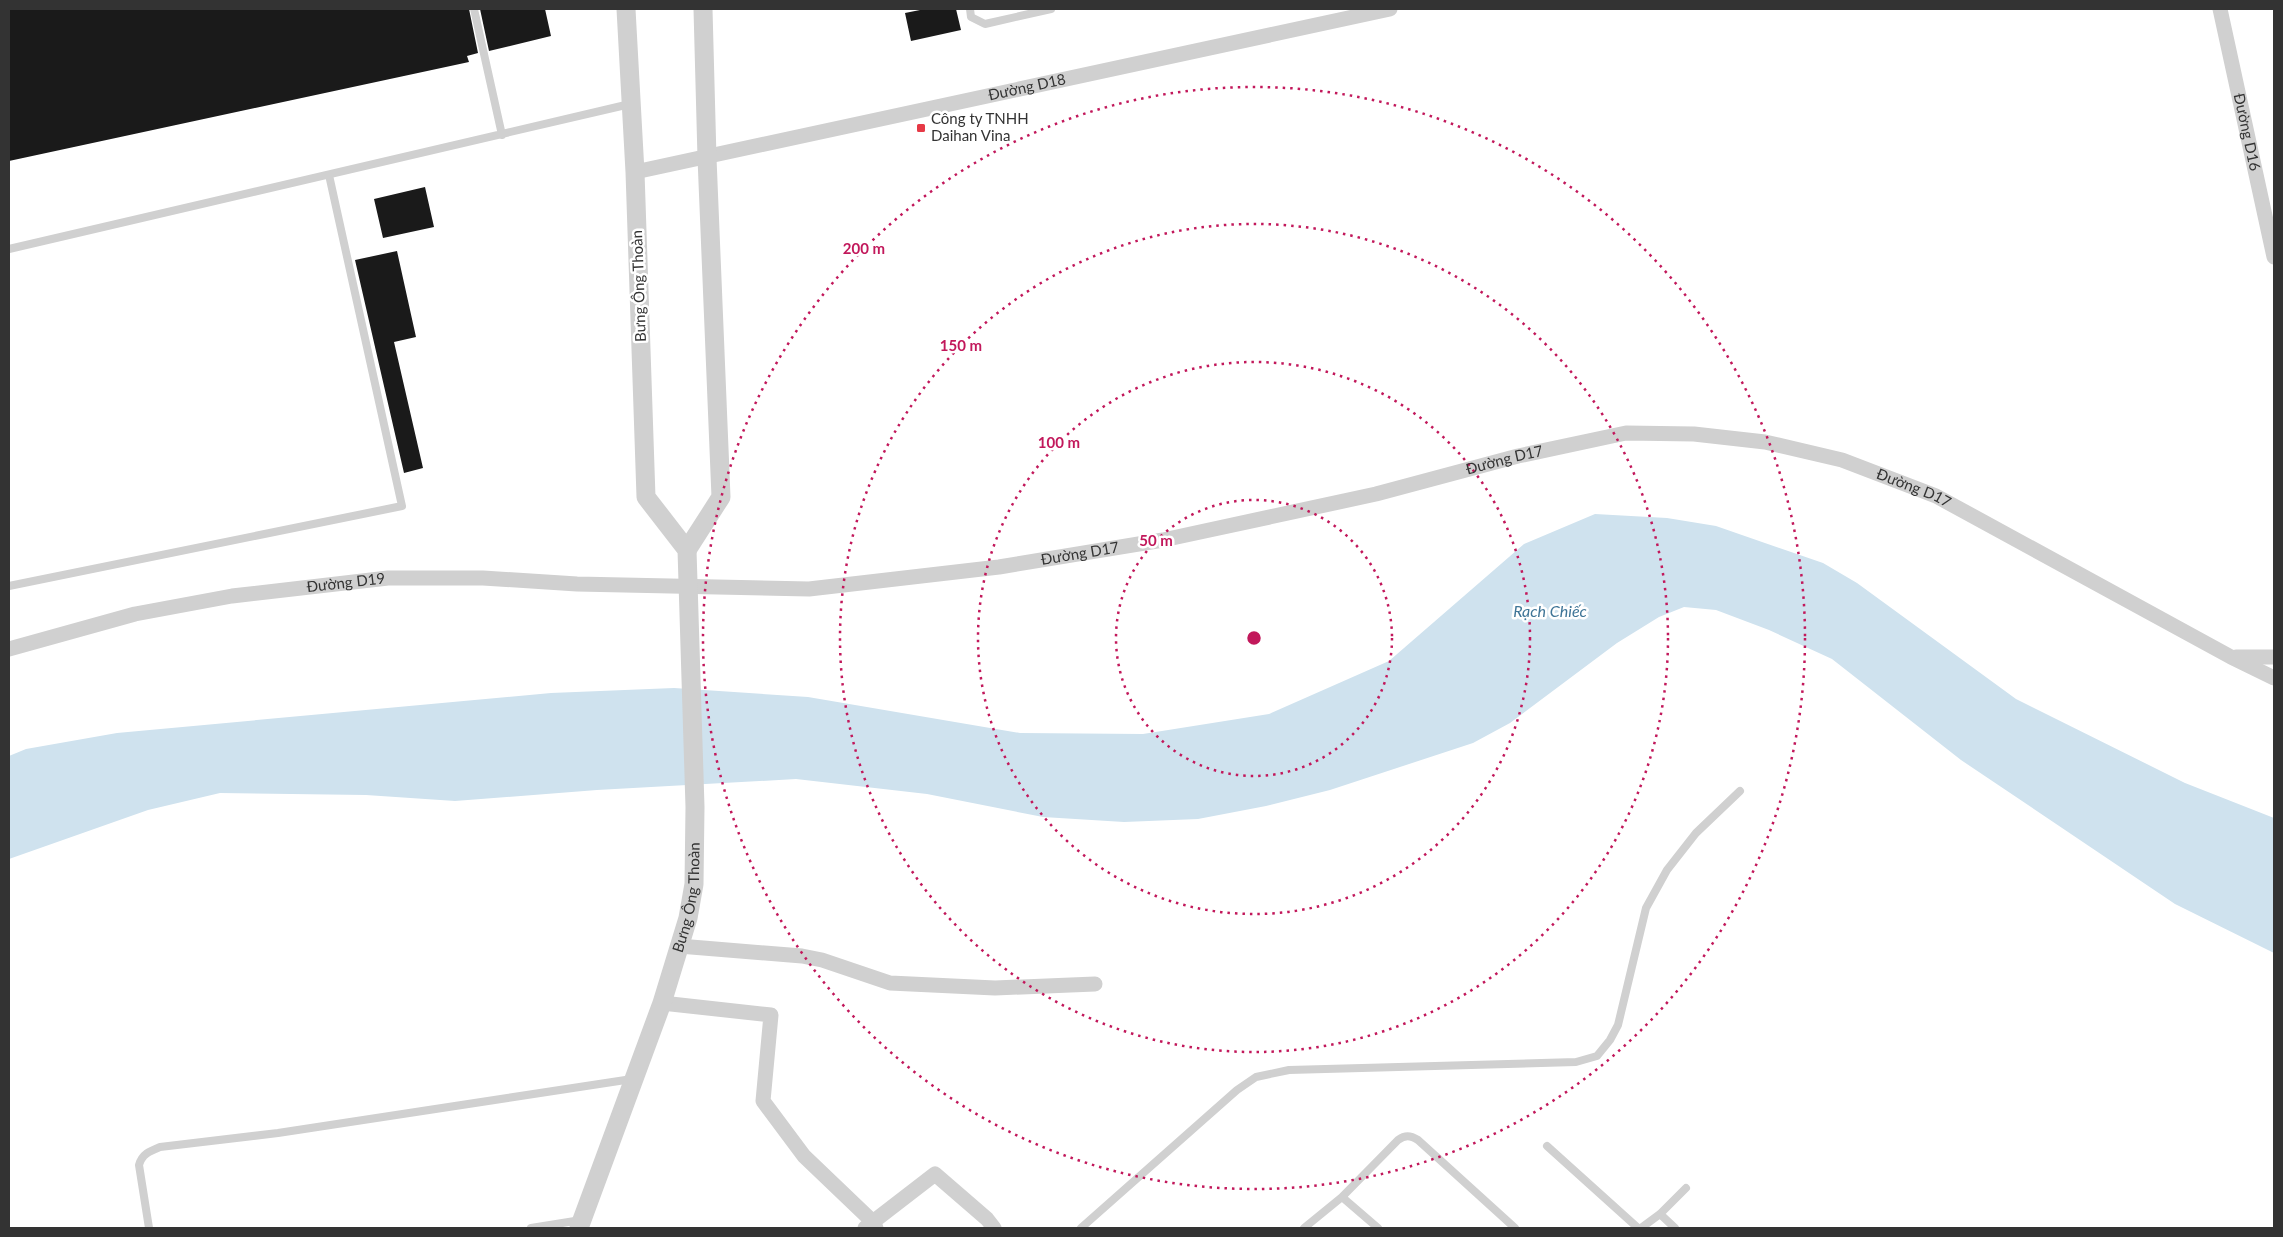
<svg xmlns="http://www.w3.org/2000/svg" width="2283" height="1237" font-family="Lato,sans-serif">
	<rect width="100%" height="100%" fill="#fff"/>
	<path fill="#cfe2ee" d="M1595,514L1667,518L1716,526L1823,563L1857,583L2016,699L2185,783L2274,818V953L2175,904L1961,760L1832,659L1769,630L1716,610L1684,607L1659,617L1617,643L1510,723L1473,743L1330,790L1266,806L1198,819L1124,822L1043,817L927,794L796,779L597,790L455,801L366,795L220,793L148,810L9,859V756L26,749L117,733L551,693L674,688L808,697L1020,733L1143,734L1269,714L1389,661L1524,544Z"/>
	<path fill="#1a1a1a" d="M9,9H469L478,53L467,56L469,62L9,161Z
		M480,9H545L551,36L489,51Z
		M925,9H956L961,30L911,41L905,13Z
		M425,187L434,227L383,238L374,199Z
		M397,251L416,337L394,342L423,468L404,473L355,260Z"/>
	<g fill="none" stroke-linecap="round" stroke-linejoin="round">
		<path stroke="#d0d0d0" stroke-width="8" d="M474,9L502,135
			M970,9L971,17L985,24L1051,9
			M9,249L630,104
			M9,586L402,506L329,175
			M1547,1146L1638,1228
			M1342,1197L1398,1140C1405,1135 1410,1135 1418,1140L1515,1228
			M1660,1214L1675,1228
			M149,1228L139,1165C142,1154 150,1151 160,1147L278,1133L632,1079
			M531,1228L581,1220
			M1081,1228L1237,1090L1256,1077L1289,1070L1576,1062L1597,1056L1610,1040L1618,1025L1646,908L1667,870L1696,833L1740,791
			M1304,1228L1342,1197L1378,1228
			M1641,1228L1660,1214L1686,1188"/>
		<g stroke="#d0d0d0" stroke-width="15">
			<path id="s1" d="M2220,9L2274,257"/>
			<path id="s2" d="M635,172L1390,9"/>
			<path id="s3" d="M9,649L135,614L232,596L388,578H483L577,584L809,589L999,567L1163,540L1376,494L1518,456L1626,433L1694,434L1765,442L1842,460L1936,496L2231,657L2274,678"/>
			<path d="M2236,657H2274"/>
			<path d="M679,946L802,956L822,960L890,983L995,988L1095,984"/>
			<path d="M662,1003L771,1015L763,1101L804,1156L873,1222L876,1228"/>
			<path d="M865,1228L935,1174L987,1219L994,1228"/>
		</g>
		<g stroke="#d0d0d0" stroke-width="19">
			<path d="M687,550L721,497L707,158L703,9"/>
			<path id="s4" d="M579,1228L662,1003L688,918L694,884L695,807L687,550L646,497L635,172L626,9"/>
		</g>
	</g>
	<g fill="none" stroke="#c2185b" stroke-width="2.5" stroke-dasharray="2.5 5">
		<circle cx="1254" cy="638" r="138"/>
		<circle cx="1254" cy="638" r="276"/>
		<circle cx="1254" cy="638" r="414"/>
		<circle cx="1254" cy="638" r="551"/>
	</g>
	<rect fill="#e63946" stroke="#fff" stroke-width="2" x="916" y="123" width="10" height="10" rx="2.5"/>
	<g text-anchor="middle" stroke-width="5" stroke-linejoin="round" paint-order="stroke">
		<g font-size="15" fill="#333" stroke="#fff">
			<text dy="5" stroke="none"><textPath href="#s2" startOffset="401">Đường D18</textPath></text>
			<text dy="5" stroke="none"><textPath href="#s1" startOffset="126">Đường D16</textPath></text>
			<text transform="translate(639 286) rotate(-92)" y="5">Bưng Ông Thoàn</text>
			<text dy="5" stroke="none"><textPath href="#s3" startOffset="1516">Đường D17</textPath></text>
			<text dy="5" stroke="none"><textPath href="#s3" startOffset="1936">Đường D17</textPath></text>
			<text dy="5" stroke="none"><textPath href="#s3" startOffset="1081">Đường D17</textPath></text>
			<text dy="5" stroke="none"><textPath href="#s3" startOffset="344">Đường D19</textPath></text>
			<text dy="5" stroke="none"><textPath href="#s4" startOffset="349">Bưng Ông Thoàn</textPath></text>
		</g>
		<g font-size="15" fill="#333" stroke="#fff" text-anchor="start">
			<text x="931" y="124">Công ty TNHH<tspan x="931" dy="17">Daihan Vina</tspan></text>
		</g>
		<g font-size="16" font-style="italic" fill="#3f7597" stroke="#fff">
			<text x="1550" y="617">Rạch Chiếc</text>
		</g>
	</g>
	<circle cx="1254" cy="638" r="8" fill="#c2185b" stroke="#fff" stroke-width="2.5"/>
	<g font-size="15" text-anchor="middle" font-weight="bold" fill="#c2185b" stroke="#fff" stroke-width="5" stroke-linejoin="round" paint-order="stroke">
		<text x="864" y="254">200 m</text>
		<text x="961" y="351">150 m</text>
		<text x="1059" y="448">100 m</text>
		<text x="1156" y="546">50 m</text>
	</g>
	<rect width="2283" height="1237" fill="none" stroke="#333333" stroke-width="20"/>
</svg>
